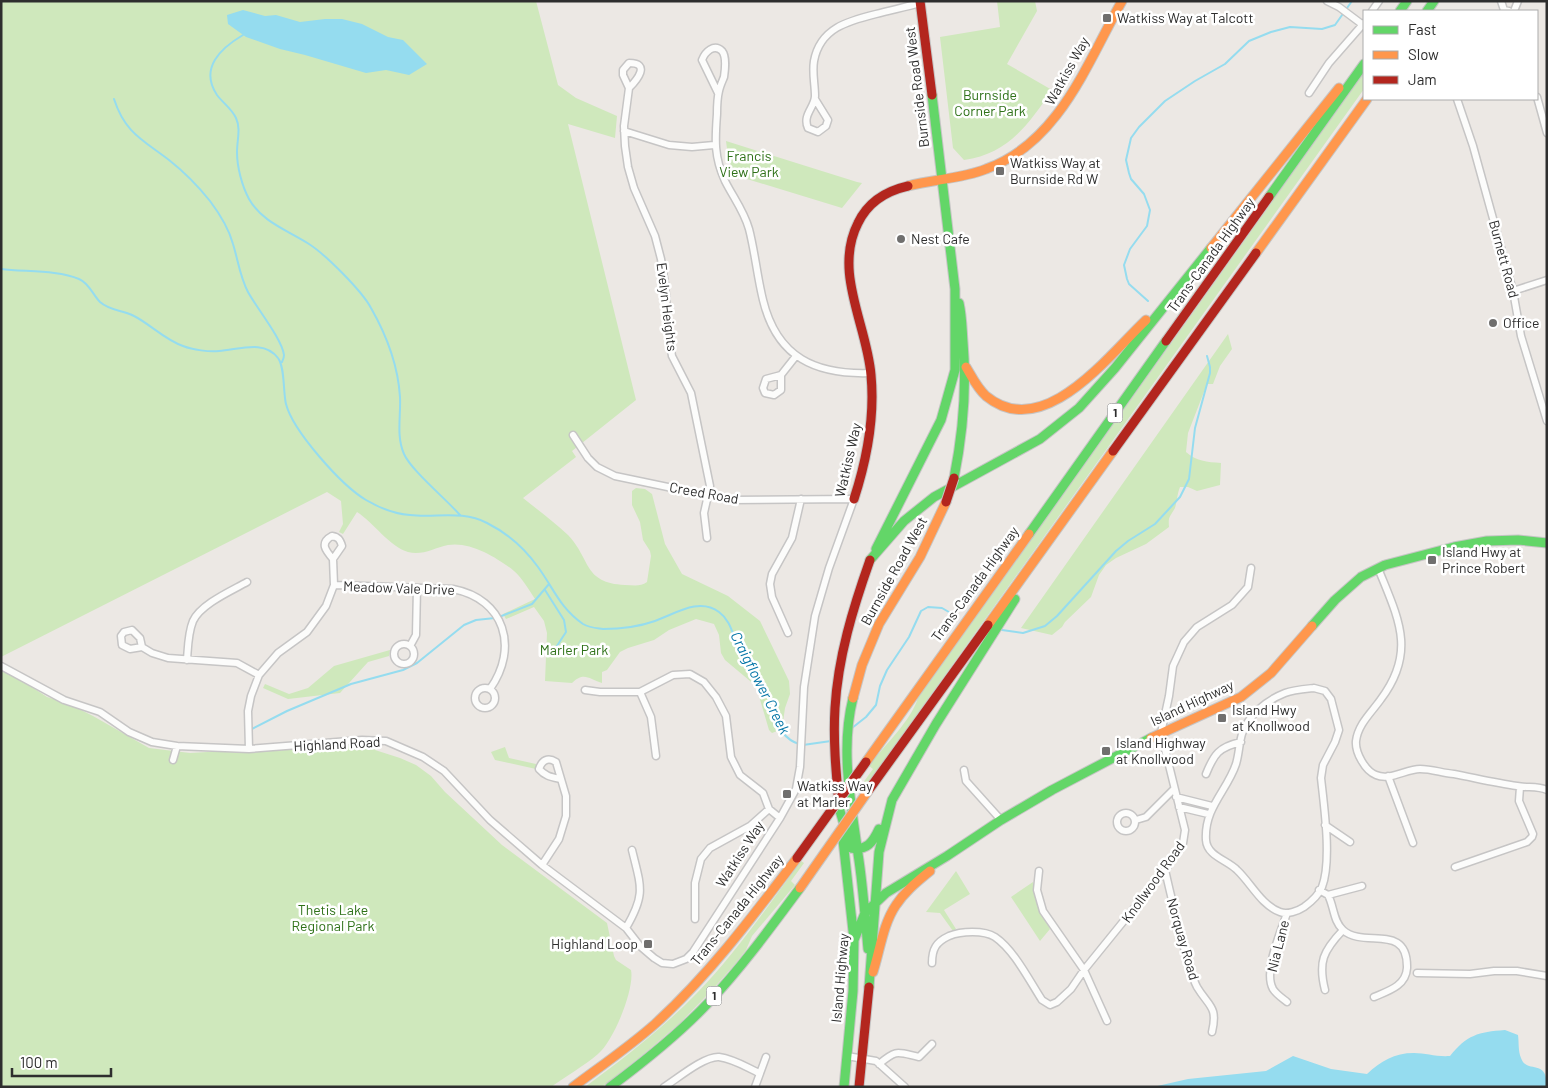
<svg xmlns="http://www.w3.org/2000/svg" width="1548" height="1088" font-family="Barlow,sans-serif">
	<rect width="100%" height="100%" fill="#ece8e4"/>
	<path fill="#cfe8bc" d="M1,1H536L558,85L576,98L617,116L615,138L568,124L636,400L572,451L576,457L523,498C538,510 554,522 568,535C591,559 583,583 625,585C633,585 640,587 647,582L651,556L650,551L643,540L640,522L632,505V491L636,488L645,489L652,494L665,544L682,574L728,596L760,621L789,681L790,694L785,708L783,722L780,730L772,733L769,730L756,686L725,660L721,653L719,635L714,624L696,619L669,630L654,640L628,648L620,652L607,670L602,672V683C589,679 584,671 572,683L545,681L547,633L544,621L534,607L506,619L503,614L535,599C529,590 522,578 514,571C498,558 470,541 448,545C434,548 422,556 408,552C390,547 373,522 357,512L343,534L339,532L343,524L341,501L327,492L1,657Z
		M997,1H1035L1037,11L1007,64L1052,90C1029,124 1008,154 964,160L953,148L940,37L1000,27Z
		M1364,73V89L863,790L860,787L873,769L869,766C885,744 909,724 918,698Z
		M726,141L857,182L862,183L842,208L734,175L728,156Z
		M1228,334L1232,349L1220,366L1213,384H1207L1188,433L1186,452C1196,461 1207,462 1221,463L1220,485L1197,491L1188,487H1180C1177,494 1177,502 1175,508C1170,517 1168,516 1169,527L1146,544L1116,558L1106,565L1099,575L1091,597L1065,622L1062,627L1052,635L1021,628Z
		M390,650L389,656L368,662L340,693L288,699L263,688L265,684L289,694L308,688L334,666Z
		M1,667L47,697L67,703L93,716L149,748L190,753L369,743L375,750L400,758L416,765L431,776L445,792L502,845L607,923L614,956L616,960L631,970C635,989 613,1042 598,1054C584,1066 566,1076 551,1087H1Z
		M505,747L509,758L536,764V769L495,760L491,752Z
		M801,861L804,863L791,881L795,885L752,936L746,950L735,964L713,989L680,1023L645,1053L602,1087H585C624,1058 663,1028 697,993C736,953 768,906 801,861Z
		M956,871L970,894L944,910L956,929L953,931L940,913L926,912Z
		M1033,882L1039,908L1050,929L1040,941L1011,897Z"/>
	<path fill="#95dcef" d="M243,10L265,16L276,15L300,22L325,19H342L362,24L388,37L403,40L427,64L409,75L386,70L366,73L305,55L280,49L246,37L228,24L227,15Z
		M1505,1030L1518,1035C1519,1042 1518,1051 1521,1058C1527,1075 1547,1057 1547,1087H1153L1188,1079L1266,1071L1293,1056L1331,1069L1367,1074C1381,1061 1394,1053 1414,1053C1426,1053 1436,1057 1450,1056C1467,1035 1478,1032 1505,1030Z"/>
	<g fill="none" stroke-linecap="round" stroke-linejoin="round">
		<path stroke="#95dcef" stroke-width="2" d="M243,35C221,48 199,68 217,95C223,103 232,109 236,118C241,129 237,140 237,152C237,167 242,186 249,199C262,222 287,230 309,244C326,255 362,291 371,308C387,336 398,365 400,397C401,416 396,436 404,454C411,470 446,499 460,515
			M114,99C125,133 143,140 169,160C183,171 198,186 210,201C219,213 229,229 233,244C238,260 240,277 248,292C256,307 282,339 284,355C284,356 283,360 282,362
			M1,269C25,272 58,270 79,279C89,283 93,295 100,302C110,311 123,310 134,316C150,324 165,340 183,346C193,350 209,352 219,351C238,350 264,339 278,358C285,367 283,392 286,404C293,431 341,485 366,500C378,507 395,514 410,515C436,518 462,510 487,523C507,533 525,549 538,567C554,589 560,608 583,624C590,628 596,628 603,629C621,629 638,627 655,621C675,614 699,597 719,612C730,620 732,632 737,644C745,660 758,672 765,688C771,702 774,719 782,732C787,738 792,742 799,744
			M1148,301L1129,284L1127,279L1124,265L1130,249L1147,226L1150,210L1144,194L1131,179L1129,173L1126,160L1131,138L1139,127L1165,101L1195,81L1225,64L1249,41L1271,32L1290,27L1322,29L1335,25L1352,1
			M545,590L564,620L566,632L555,649
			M499,617L532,604L549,584
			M1002,630L1023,633L1045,626L1057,616L1116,551L1128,541L1155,524L1180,497L1189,479L1195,428L1210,373V367L1207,356
			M852,728L866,717L876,705L880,686L887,670L909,637L921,611L928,607L942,608L954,615
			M250,730L287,711L351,684L403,670L417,663L464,625L476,620L495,618
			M803,745L831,741"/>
		<defs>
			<path id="street" d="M1327,1L1339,7L1363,25
				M1501,1L1504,10L1509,11
				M1372,11L1379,1
				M1514,11L1518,1
				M629,88C637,80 651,63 629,63L623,70V75L629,88L624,126L625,146L628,167L634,188L655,236L661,259L665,284L669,337L672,356L691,393L710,486L704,513L707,538
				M718,93L702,60C705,52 714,43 722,51C727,57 725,70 724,77C722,82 720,86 719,91C717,99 717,107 717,114C715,140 714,157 725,181C733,197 744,211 749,229C755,252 757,276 763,300C777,358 816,375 871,373
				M1309,93L1329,63L1364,23
				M1537,97L1547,133
				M815,99L828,120L826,126L818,132L808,128C802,115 815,107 815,96C815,84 812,73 814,61C820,28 848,21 876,14C891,10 906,7 920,3
				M1457,99L1473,146L1513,291L1521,336L1547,421
				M624,131L669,145L692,147L714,145
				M1513,291L1547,280
				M781,375V390L774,395L765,393L763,388L766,379L781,375L796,356
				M1378,568C1398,618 1417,651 1381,699C1372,712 1358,724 1356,741C1355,752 1365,771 1376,775C1390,781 1406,769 1420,769C1432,769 1442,773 1454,774C1475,778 1496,783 1517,786C1527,788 1538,786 1547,790
				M334,585L453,589C505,599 519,648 490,689
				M788,633L772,597L770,584L772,574L792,538L801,499
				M394 654a10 10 0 1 1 20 0a10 10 0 1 1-20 0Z
				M410,646L416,635L417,588
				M142,647L140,638L132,630L124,632L121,636L122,645L130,649L142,647L152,653L168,658L237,663L259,675
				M187,660C188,647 188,633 193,621C201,604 231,591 247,582
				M1,666L64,700L100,712L129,732L152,742L177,746L249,749L362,740L386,741L423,757L444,771L490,820L542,865L626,928L640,946L654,958L662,963L673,964L686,959L693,952L780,818L796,789L800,767L804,687L815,616L829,568L854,499L730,500L615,476L597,467L588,458L573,435
				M1314,688L1325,691L1331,699L1339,730L1335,742L1323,765L1321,778C1324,806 1332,861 1322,887C1319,894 1311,902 1304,907C1298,911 1287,915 1280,912C1261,905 1251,883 1237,870C1227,860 1207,856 1206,840C1204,808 1227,791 1236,764C1239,754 1239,744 1242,734C1248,715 1267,700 1285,693C1293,690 1305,689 1314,688Z
				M475 698a10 10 0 1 1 20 0a10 10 0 1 1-20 0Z
				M585,690L600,692H640L673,675L690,674L704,682L716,697L726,716L731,757L740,775L763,793L769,809L780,818
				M640,692L651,717L656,756
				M249,749L248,711L251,696L259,675L278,653L307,632L326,606L334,585L333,559L342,546C340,539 338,537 332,536C319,543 326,551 333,559
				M173,760L177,746
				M964,770L966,781L1001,820
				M1206,774C1214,754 1219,747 1241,742
				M1388,776L1413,843
				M1176,797L1212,806
				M1179,807L1208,814
				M1117 822a9 9 0 1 1 18 0a9 9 0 1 1-18 0Z
				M1136,820L1146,817L1174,789
				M1325,825L1350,842
				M542,865L559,839L566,816V796L556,762C548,757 542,760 539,769C545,776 551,777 560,779
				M1455,867L1527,842L1532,837L1533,834L1519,801L1520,787
				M1165,870C1170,892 1175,913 1181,935C1185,952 1189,971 1197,987C1209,1007 1218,1006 1212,1032
				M1039,871L1037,890L1043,911L1084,970L1107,1021
				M1319,890L1328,895C1334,906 1333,921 1343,930C1364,949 1408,922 1407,968C1406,986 1388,991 1374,997
				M1328,895L1362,886
				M1287,913C1281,932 1263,971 1273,989C1276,994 1282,998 1287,1002
				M695,919V883L701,859L710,848L750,826L769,809
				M626,928C646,894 641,887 632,850
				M932,963C932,949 936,942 949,936C961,931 984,930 995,937C1014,950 1029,980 1042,1000L1050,1005L1057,1002L1071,989L1084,970L1165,870L1183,843L1185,830L1161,733L1169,696L1173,666L1184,642L1197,627L1232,605L1248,587L1251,568
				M1417,973L1470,974L1494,971H1517L1547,976
				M1325,990C1318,962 1323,951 1343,930
				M847,1056L876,1061L905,1087
				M879,1064C897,1049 897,1052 919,1057L932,1044
				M664,1087C677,1079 704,1056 719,1057C734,1059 746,1067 759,1073
				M755,1087L766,1057"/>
			<path id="fast" d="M1400,11L1407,1
				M1427,11L1434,1
				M1269,197L1364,64
				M954,478C963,433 967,388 963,342C962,329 962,316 959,303
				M1029,534L1166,341
				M876,549L941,420L955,370V289L932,95
				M870,560L904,521L934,497L1040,439L1079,408L1115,368L1211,248
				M1312,626L1335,600L1361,577L1385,565L1454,547L1487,541L1518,540L1547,543
				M853,698C840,750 851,802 858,854C863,885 865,917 868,949
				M840,811L851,848C867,851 873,842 879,829
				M842,831L854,940L853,991L844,1087
				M854,940L865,913L886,893L947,856L1001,820L1052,790L1151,738
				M869,987L879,852L892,800L936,724L1015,599
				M610,1087C645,1061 679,1034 709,1002C742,967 771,927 800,888"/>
			<path id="slow" d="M908,186C934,179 961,179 986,169C1059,143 1087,63 1122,1
				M1211,248L1339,88
				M1256,253L1367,99
				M966,367C972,377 977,388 986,396C1043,443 1108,356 1146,320
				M988,625L1113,451
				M853,698L862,665L879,624L920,557L946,502
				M1151,738L1241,697L1271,673L1312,626
				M866,762L1029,534
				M873,972C880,950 883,924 896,905C905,891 918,881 930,871
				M573,1087C601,1066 629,1047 655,1024C709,975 753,916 797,858"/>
			<path id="jam" d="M920,1L932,95
				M1166,341L1269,197
				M1113,451L1256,253
				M854,499C867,459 875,417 871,375C867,325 833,272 858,223C868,202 886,191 908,186
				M868,791L988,625
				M839,804C836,772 833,740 835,708C838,657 853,608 870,560
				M859,1087L869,987"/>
		</defs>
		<use href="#street" stroke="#c6c5c5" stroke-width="9"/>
		<use href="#fast" stroke="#c6c5c5" stroke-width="11"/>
		<use href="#slow" stroke="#c6c5c5" stroke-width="11"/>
		<use href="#jam" stroke="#c6c5c5" stroke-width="11"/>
		<use href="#street" stroke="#fcfcfb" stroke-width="6"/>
		<use href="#fast" stroke="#63d668" stroke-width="9"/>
		<use href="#slow" stroke="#ff974d" stroke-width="9"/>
		<use href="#jam" stroke="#b3261e" stroke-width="9"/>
		<defs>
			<path id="slow-bridge" d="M800,888L868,791"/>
			<path id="jam-bridge" d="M946,502L954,478
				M797,858L866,762"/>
		</defs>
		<use href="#slow-bridge" stroke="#c6c5c5" stroke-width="11" stroke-linecap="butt"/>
		<use href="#jam-bridge" stroke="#c6c5c5" stroke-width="11" stroke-linecap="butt"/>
		<use href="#slow-bridge" stroke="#ff974d" stroke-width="9"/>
		<use href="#jam-bridge" stroke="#b3261e" stroke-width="9"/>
	</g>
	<g fill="#706f6e" stroke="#fff" stroke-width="2">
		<rect x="1102" y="13" width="10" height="10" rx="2.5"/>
		<rect x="995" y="166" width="10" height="10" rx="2.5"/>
		<circle cx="901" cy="239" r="5"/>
		<circle cx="1493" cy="323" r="5"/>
		<rect x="1427" y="555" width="10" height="10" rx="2.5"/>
		<rect x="1217" y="713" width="10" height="10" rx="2.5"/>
		<rect x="1101" y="746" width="10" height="10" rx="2.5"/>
		<rect x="782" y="789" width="10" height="10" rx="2.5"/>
		<rect x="643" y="939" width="10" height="10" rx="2.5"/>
	</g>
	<g text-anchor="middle" stroke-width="5" stroke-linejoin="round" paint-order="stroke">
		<g fill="#fff" stroke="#6d6d6d" stroke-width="1">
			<rect x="1107.5" y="403.5" width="15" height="19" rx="4"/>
			<rect x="706.5" y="986.5" width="15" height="19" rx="4"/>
		</g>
		<g font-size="12" font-weight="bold" fill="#2e2e2e">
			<text x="1115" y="417">1</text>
			<text x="714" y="1000">1</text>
		</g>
		<g font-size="14" fill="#2e2e2e" stroke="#fff" text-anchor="start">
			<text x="1117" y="23">Watkiss Way at Talcott</text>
			<text x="1010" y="168">Watkiss Way at<tspan x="1010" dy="16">Burnside Rd W</tspan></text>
			<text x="911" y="244">Nest Cafe</text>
			<text x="1503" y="328">Office</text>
			<text x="1442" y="557">Island Hwy at<tspan x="1442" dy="16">Prince Robert</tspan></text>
			<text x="1232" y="715">Island Hwy<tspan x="1232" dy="16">at Knollwood</tspan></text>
			<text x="1116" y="748">Island Highway<tspan x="1116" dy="16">at Knollwood</tspan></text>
			<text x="797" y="791">Watkiss Way<tspan x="797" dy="16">at Marler</tspan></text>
			<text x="638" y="949" text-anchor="end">Highland Loop</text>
		</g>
		<g font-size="14" fill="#2e2e2e" stroke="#fff">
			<text transform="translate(1067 71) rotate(-61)" y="5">Watkiss Way</text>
			<text transform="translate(917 87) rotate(-97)" y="5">Burnside Road West</text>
			<text transform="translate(1211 255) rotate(-54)" y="5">Trans-Canada Highway</text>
			<text transform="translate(1504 259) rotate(75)" y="5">Burnett Road</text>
			<text transform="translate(667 307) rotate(83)" y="5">Evelyn Heights</text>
			<text transform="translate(848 460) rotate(-77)" y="5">Watkiss Way</text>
			<text transform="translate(704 493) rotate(10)" y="5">Creed Road</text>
			<text transform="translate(894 571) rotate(-61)" y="5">Burnside Road West</text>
			<text transform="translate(975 584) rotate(-54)" y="5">Trans-Canada Highway</text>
			<text transform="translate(399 588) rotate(2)" y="5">Meadow Vale Drive</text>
			<text transform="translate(1192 703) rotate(-25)" y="5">Island Highway</text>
			<text transform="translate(337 744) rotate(-3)" y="5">Highland Road</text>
			<text transform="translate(740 854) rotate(-57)" y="5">Watkiss Way</text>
			<text transform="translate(1153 882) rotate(-54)" y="5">Knollwood Road</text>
			<text transform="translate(737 910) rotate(-51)" y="5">Trans-Canada Highway</text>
			<text transform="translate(1183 939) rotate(74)" y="5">Norquay Road</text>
			<text transform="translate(1278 946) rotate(-76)" y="5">Nia Lane</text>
			<text transform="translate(840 978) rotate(-85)" y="5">Island Highway</text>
		</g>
		<g font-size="14" fill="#2e7118" stroke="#fff">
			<text x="990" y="100">Burnside<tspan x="990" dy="16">Corner Park</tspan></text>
			<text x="749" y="161">Francis<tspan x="749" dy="16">View Park</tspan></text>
			<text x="574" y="655">Marler Park</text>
			<text x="333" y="915">Thetis Lake<tspan x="333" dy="16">Regional Park</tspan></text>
		</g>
		<g font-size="15" font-style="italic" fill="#0777a8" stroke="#fff">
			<text transform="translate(760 683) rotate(63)" y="5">Craigflower Creek</text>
		</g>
	</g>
	<rect width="1548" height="1088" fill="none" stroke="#2e2e2e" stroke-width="5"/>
	<rect x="1363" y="10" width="175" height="90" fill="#ffffff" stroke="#ababab"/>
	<rect x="1373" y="26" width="25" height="8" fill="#63d668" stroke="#ababab"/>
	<text x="1408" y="35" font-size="15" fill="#2e2e2e">Fast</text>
	<rect x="1373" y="51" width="25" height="8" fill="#ff974d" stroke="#ababab"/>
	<text x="1408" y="60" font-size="15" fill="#2e2e2e">Slow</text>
	<rect x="1373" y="76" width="25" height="8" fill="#b3261e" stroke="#ababab"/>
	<text x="1408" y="85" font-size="15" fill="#2e2e2e">Jam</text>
	<path d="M12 1068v8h99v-8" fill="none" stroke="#2e2e2e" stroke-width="2.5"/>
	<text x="20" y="1068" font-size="15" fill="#2e2e2e" stroke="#ffffff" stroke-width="4" paint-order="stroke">100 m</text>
</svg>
